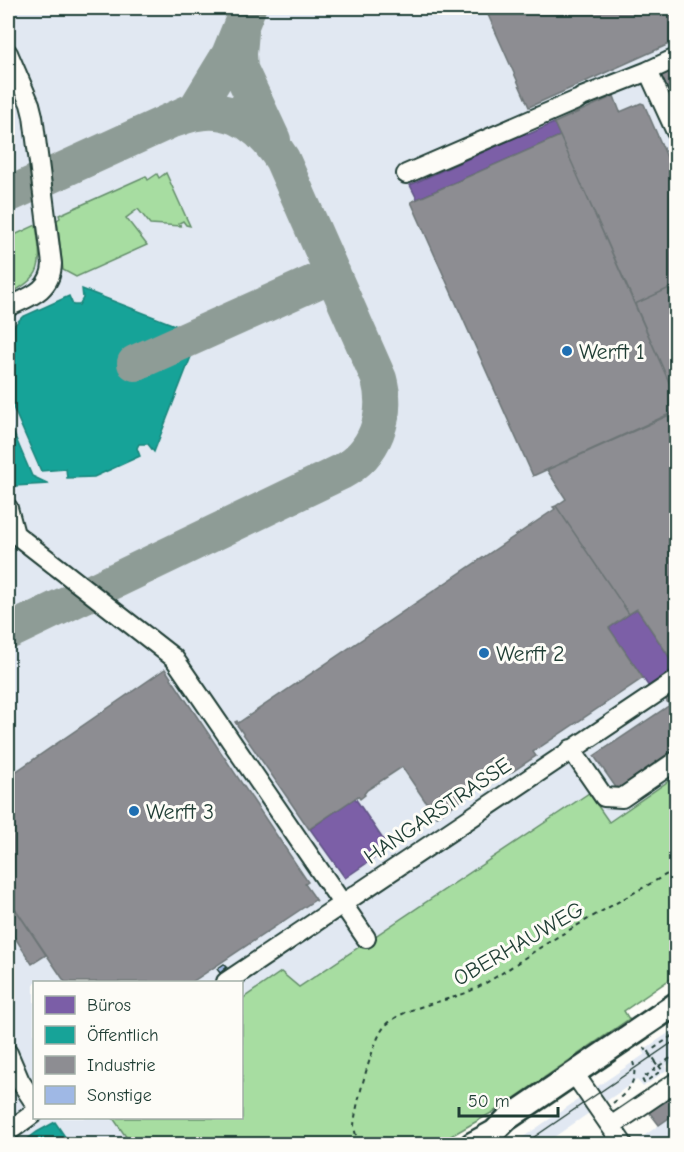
<svg xmlns="http://www.w3.org/2000/svg" width="684" height="1152" font-family="'Comic Neue',sans-serif">
	<rect width="100%" height="100%" fill="#fdfcf7"/>
	<filter id="ink" filterUnits="userSpaceOnUse"><feTurbulence type="fractalNoise" baseFrequency=".0167" numOctaves="2"/><feDisplacementMap in="SourceGraphic" scale="12" xChannelSelector="R" yChannelSelector="G"/><feConvolveMatrix kernelMatrix="1 2 1 2 8 2 1 2 1" color-interpolation-filters="sRGB"/></filter>
	<g filter="url(#ink)">
		<path fill="#e1e8f2" d="M8,8H676V776L609,822L588,793L299,987L281,972L242,999V982H34V1118H113L131,1144H8Z
			M676,1028V1059L666,1066L668,1069L643,1087L637,1080L544,1144H513L645,1054L643,1050Z
			M676,1113V1144H633L648,1133Z"/>
		<path fill="#a7dda1" stroke="#638d6a" stroke-width="1.5" d="M166,173L190,226L186,225L183,221L179,223L181,226L150,224L138,209L126,218L147,245L76,277L63,270L57,220L60,218L59,215L146,176L148,180L157,174L159,178Z
			M36,225C41,262 46,277 8,294V238Z
			M676,776V975L624,1011L629,1019L500,1108L437,1144H131L113,1118H242V999L281,972L299,987L589,793L609,822Z"/>
		<path fill="#7b5ea7" stroke="#5f5484" stroke-width="1.5" d="M554,123L560,136L417,199L410,185L526,133L527,135Z
			M637,609L676,667L649,687L609,628Z
			M355,798L389,848L345,878L310,829Z"/>
		<path fill="#17a398" stroke="#19847a" stroke-width="1.5" d="M82,289L180,327L182,335L178,344L186,345L192,354L154,452L148,444H139L137,448L140,456L94,477L67,478L66,469L41,471L8,396V345L10,343L8,340V332L22,317L69,296L73,305H79L83,298Z
			M8,420L32,476L49,484L15,486L8,472Z
			M55,1122L70,1144H21L37,1132Z"/>
		<path fill="#8d8d92" stroke="#6c7576" stroke-width="1.5" d="M485,8H673L676,16V41L529,107Z
			M676,66V99L670,102L658,74Z
			M614,96L620,112L641,103L644,104L676,178V285L635,304L554,123Z
			M560,136L676,398V411L533,476L411,202Z
			M676,285V398L635,304Z
			M676,412V659L673,662L637,609L629,614L556,506L566,499L547,470Z
			M556,506L629,614L609,628L643,678L533,752L536,756L509,774L507,770L436,817L402,767L367,790L364,794L365,795L360,799L358,796L355,798L309,829L235,722L237,721L238,723L555,509L553,507Z
			M165,669L308,882L305,884L317,901L315,900L192,982H65L8,898V777Z
			M676,691V699L669,705L665,698Z
			M676,701V748L617,789L594,756Z
			M8,898L46,955L32,964L8,927Z
			M676,1093V1113L659,1125L649,1112Z"/>
		<g fill="none" stroke-linecap="round" stroke-linejoin="round">
			<path stroke="#8e9c96" stroke-width="36" d="M241,31L239,54L240,69L273,140
				M8,195L196,109L229,55L248,8
				M135,363L333,274
				M8,632L341,472C375,454 389,416 379,379L282,159C256,119 223,100 176,119"/>
		</g>
		<path fill="#9fb8e5" stroke="#1f3d34" stroke-width="1.5" d="M224,964L227,967L220,973L217,969Z"/>
		<g fill="none" stroke-linecap="round" stroke-linejoin="round">
			<defs>
				<path id="minor" d="M8,53L30,104L33,116L52,264C51,291 29,297 8,307
					M648,71L676,58
					M582,97L648,71L676,132
					M406,174L577,100
					M8,508L15,534L174,658L366,938
					M571,749L604,797L622,798L676,761
					M226,982L676,680
					M8,1053L20,1081L34,1102
					M580,1082L623,1144
					M611,1126L676,1082
					M8,1132L34,1113"/>
				<path id="major" d="M472,1144L494,1132L507,1119L676,1004"/>
			</defs>
			<use href="#minor" stroke="#1f3d34" stroke-width="22"/>
			<use href="#major" stroke="#1f3d34" stroke-width="27"/>
			<path stroke="#1f3d34" stroke-width="2" stroke-dasharray="4.5 4.5" stroke-linecap="butt" d="M644,1047L658,1067L642,1079L644,1083L662,1070L649,1052L676,1033
				M659,1066L676,1054
				M613,1103C630,1091 639,1079 632,1058
				M358,1144C357,1139 355,1132 354,1127C354,1110 372,1045 382,1030C398,1007 443,1003 468,992C499,978 525,956 554,939C594,915 636,892 676,869
				M444,1144L455,1140"/>
			<use href="#minor" stroke="#fdfcf7" stroke-width="18"/>
			<use href="#major" stroke="#fdfcf7" stroke-width="22"/>
			<path stroke="#1f3d34" stroke-width="1.5" d="M524,1144L676,1040"/>
			<path stroke="#1f3d34" stroke-width="4" stroke-dasharray="9 4.5" stroke-linecap="butt" d="M671,1144L676,1141"/>
		</g>
	</g>
	<g fill="#1f6fb2" stroke="#fdfcf7" stroke-width="2">
		<circle cx="567" cy="351" r="6"/>
		<circle cx="484" cy="653" r="6"/>
		<circle cx="134" cy="811" r="6"/>
	</g>
	<g text-anchor="middle" stroke-width="6" stroke-linejoin="round" paint-order="stroke">
		<g font-size="22" fill="#1f3d34" stroke="#fdfcf7" text-anchor="start">
			<text x="579" y="359">Werft 1</text>
			<text x="496" y="661">Werft 2</text>
			<text x="146" y="819">Werft 3</text>
		</g>
		<g font-size="22" fill="#1f3d34" stroke="#fdfcf7">
			<text transform="translate(437 810) rotate(-34)" y="8">HANGARSTRASSE</text>
			<text transform="translate(518 943) rotate(-30)" y="8">OBERHAUWEG</text>
		</g>
	</g>
	<rect width="684" height="1152" fill="none" stroke="#fdfcf7" stroke-width="30"/>
	<rect x="15" y="15" width="654" height="1122" fill="none" stroke="#1f3d34" stroke-width="2" filter="url(#ink)"/>
	<rect x="33" y="981" width="210" height="138" fill="#fdfcf7" stroke="#a4b0a9" stroke-width="1.5"/>
	<rect x="45" y="996" width="30" height="18" fill="#7b5ea7" stroke="#a4b0a9" stroke-width="1.5"/>
	<text x="87" y="1011" font-size="18" fill="#1f3d34">Büros</text>
	<rect x="45" y="1026" width="30" height="18" fill="#17a398" stroke="#a4b0a9" stroke-width="1.5"/>
	<text x="87" y="1041" font-size="18" fill="#1f3d34">Öffentlich</text>
	<rect x="45" y="1056" width="30" height="18" fill="#8d8d92" stroke="#a4b0a9" stroke-width="1.5"/>
	<text x="87" y="1071" font-size="18" fill="#1f3d34">Industrie</text>
	<rect x="45" y="1086" width="30" height="18" fill="#9fb8e5" stroke="#a4b0a9" stroke-width="1.5"/>
	<text x="87" y="1101" font-size="18" fill="#1f3d34">Sonstige</text>
	<path d="M459 1107v9h99v-9" fill="none" stroke="#1f3d34" stroke-width="3"/>
	<text x="468" y="1107" font-size="18" fill="#1f3d34" stroke="#fdfcf7" stroke-width="4.5" paint-order="stroke">50 m</text>
</svg>
